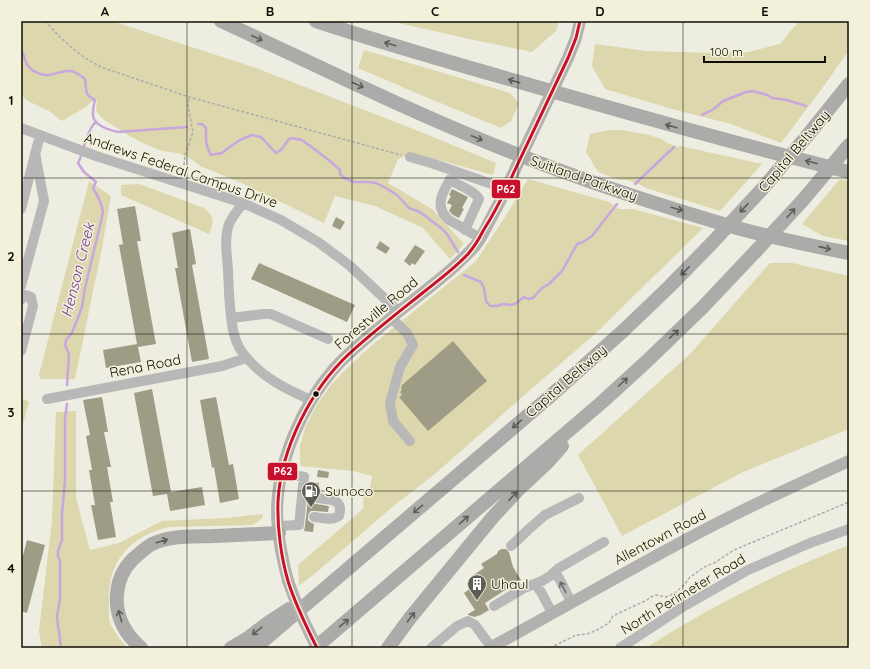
<svg xmlns="http://www.w3.org/2000/svg" width="870" height="669" font-family="Quicksand,sans-serif">
	<rect width="100%" height="100%" fill="#eeede1"/>
	<path fill="#ddd7ad" d="M21,21H114L118,23L256,68L416,130L496,163L493,175L413,153L398,159L388,183L432,209L464,244L450,259L423,228L375,206L335,196L324,223L246,185L200,166L191,159L178,153L162,151L143,143L128,135L103,119L96,111L97,100L91,102L86,107L62,121L49,111L28,101L21,95Z
		M390,21H559L556,31L532,52L474,40Z
		M799,21H849V50L826,83L781,143L731,124L672,109L605,89L592,66L595,44L647,51L714,53L748,52L780,44Z
		M364,50L437,71L510,93L519,103L511,121L501,128L421,95L358,68Z
		M609,130H623L649,135L662,139L667,143L678,147L681,146L703,151L762,164L720,211L646,188L641,185L628,180H619L598,172L586,152L590,134Z
		M528,179L609,202L613,205L619,209H633L703,228L595,334L538,383L436,473L391,508L317,572L299,586L298,565L363,509L364,492L370,489L372,476L353,471L300,466V446L305,428L316,406L330,386L346,369L371,346L476,261L507,214Z
		M840,179L849,181V241L823,236L802,224Z
		M89,181L111,196L102,248L75,379H40L39,375Z
		M139,184L204,208C215,217 214,221 209,234L121,195V185Z
		M770,263H792L849,276V429L743,472L622,536L578,455L690,354Z
		M21,398L29,402L21,431Z
		M76,411V498L90,550L119,543L162,521L225,518L263,514C263,520 257,522 252,525L169,527C127,537 106,564 109,608C109,612 108,619 110,623C112,628 124,645 128,648H42L39,631L52,520L56,412Z
		M849,545V648H646C711,606 777,573 849,545Z"/>
	<g fill="none" stroke-linecap="round" stroke-linejoin="round">
		<path stroke="#c8a6de" stroke-width="2.5" d="M21,50C25,55 24,62 29,67C33,72 43,76 49,75C56,74 63,70 71,71C76,72 80,75 85,79C87,90 83,94 95,100C94,104 93,108 93,112C91,125 109,130 118,132L187,127
			M702,115L714,109L723,101L746,92L753,91L767,95L772,98L787,100L806,106
			M198,124H202L206,128C206,140 205,145 211,155L222,153L231,146L240,140L252,135L261,137L276,153L281,150L289,139L292,138L302,140L330,161L340,170V174L344,178L354,182H370L376,183L386,188L397,195L409,208L420,212L441,228L447,234L458,252
			M83,149C86,141 89,127 96,122
			M635,184L674,147
			M464,275L481,282L484,288L486,301L490,306H497L503,304L510,305L515,304L524,297L528,299L533,298L542,288L549,284L562,271L577,244L583,242L592,236L617,204
			M67,385L69,354L65,345L66,340L72,333L82,307L85,288L103,213C102,204 98,196 93,188L96,182L84,172L78,163L82,154
			M61,648L59,631L58,626L57,616L60,599V561L58,556V551L62,540V514L65,480V418L67,404"/>
	</g>
	<path fill="#9f9c86" d="M452,189L468,197L462,208L464,209L459,218L453,215L449,211L452,205L447,203L451,196L449,195Z
		M135,206L141,241H137L156,344L138,347L141,362L106,368L103,350L137,344L119,245L123,244L117,209Z
		M336,217L345,222L340,230L332,226Z
		M190,229L196,264L192,265L209,359L192,362L175,268H178L172,233Z
		M380,241L390,248L386,254L376,248Z
		M415,245L425,251L415,265L412,263L410,266L404,261Z
		M259,263L355,305L347,322L251,279Z
		M453,341L487,381L428,431L399,397L402,395L400,392L402,390L401,388L402,385Z
		M152,389L171,492L202,487L205,505L170,511L167,494L153,496L134,393Z
		M102,397L108,432H104L111,467H107L113,502H110L116,537L98,540L91,505H95L89,470H92L86,436L90,435L83,400Z
		M216,397L229,465L233,464L239,499L220,503L214,467L212,468L200,400Z
		M318,470L329,472L328,478L317,477Z
		M310,482L319,483L318,492H314L311,497V500L313,503L316,504L329,506L328,512L315,511H311L309,513L308,516V520L310,522L314,524L313,532L304,531L305,526Z
		M27,540L45,545L27,613L21,611V563Z
		M502,549H506L509,552L513,567L521,580L485,603L489,610L479,616V615L475,617L468,615V614L475,610L464,593L477,584L472,576L484,568L481,564L497,554L498,551Z"/>
	<g fill="none" stroke-linecap="round" stroke-linejoin="round">
		<path stroke="#cdccc0" stroke-width="10" stroke-dasharray="10 5" stroke-linecap="butt" d="M308,497L317,498"/>
		<path stroke="#adacab" stroke-width="1.5" stroke-dasharray="3 2" stroke-linecap="butt" d="M45,21L60,37L71,47L85,58L101,67L189,97L401,155
			M184,165L185,155L193,132L188,106L189,97
			M550,648L576,635L587,634L597,630L609,623L613,616L619,613L647,600L651,597L656,595L666,597L675,593L685,584L689,578L704,567L714,563L734,550L849,502"/>
		<path stroke="#b9b8b8" stroke-width="10" d="M21,128L96,156L243,203L281,220L318,242L349,265L399,312
			M410,157L431,163L506,189
			M455,171C446,187 431,205 449,220L480,238
			M450,180C458,185 475,191 479,199L465,230
			M243,203C238,210 232,217 229,224C224,238 227,255 228,270C229,290 229,314 234,334C236,342 241,352 247,358C263,378 288,390 311,400
			M21,209L40,135
			M21,286L44,201L35,153
			M21,300L25,295L31,297L33,306L21,351
			M232,318L263,314H271L328,339
			M391,318L407,333L413,345L400,367L390,403L393,421L410,441
			M47,399L222,366L246,358
			M314,517C322,518 332,521 339,516C344,498 330,500 317,498
			M278,526L299,525L304,477L282,473
			M511,546L529,529L545,515L579,498
			M554,573L559,578L571,602
			M535,584L541,592L552,613
			M494,606L524,588L542,581L550,576L559,568L604,542
			M431,648L457,626L468,621L475,625L491,647
			M620,648L681,608L748,570L810,543L849,529"/>
		<path stroke="#b2b1af" stroke-width="12" d="M288,581C282,558 277,533 277,510C278,461 302,406 333,370C350,350 372,334 392,317C413,300 435,284 455,266C462,259 469,253 475,246C481,239 485,230 489,222C498,206 506,190 513,174C531,135 550,96 568,58L576,38L580,21
			M490,648C561,609 632,568 704,530C752,505 800,483 849,461"/>
		<path stroke="#adabaa" stroke-width="14" d="M221,21C314,64 406,110 501,148C578,179 657,205 737,228C774,238 812,246 849,253
			M316,21C382,43 449,62 516,81C627,113 737,144 849,172
			M807,136L849,84
			M141,648C125,634 115,616 117,594C118,581 123,569 133,559C139,554 145,548 152,544C170,535 195,537 215,536C236,535 258,534 279,533
			M231,648L248,638L269,622L289,609
			M255,648L547,399L623,331L669,287L712,243
			M315,648L601,403L646,362L703,307L755,252
			M388,648L410,618L492,518L517,491L548,462L562,446"/>
		<path stroke="#b2b1af" stroke-width="12" d="M288,581L300,613L317,648"/>
		<path stroke="#adabaa" stroke-width="14" d="M712,243L764,187L807,136
			M755,252L803,200L849,145"/>
		<defs>
			<path id="bus-1" d="M317,648C306,626 295,604 288,581C281,557 277,526 278,501C281,448 311,389 350,353C374,331 400,311 425,291C440,279 455,268 468,254C474,247 479,239 483,231C495,212 505,192 514,172C532,134 550,96 568,58L576,38L580,21"/>
		</defs>
		<use href="#bus-1" stroke="#f4f1db" stroke-width="6"/>
		<use href="#bus-1" stroke="#c8102e" stroke-width="3"/>
	</g>
	<defs><path id="oneway-shaft" d="M-6 0H5M1.5-3L5.5 0L1.5 3" fill="none" stroke-width="1.6" stroke-linecap="round" stroke-linejoin="round"/></defs>
	<g stroke="#5e5d58">
		<use href="#oneway-shaft" transform="translate(257 38) rotate(25)"/>
		<use href="#oneway-shaft" transform="translate(390 44) rotate(-163)"/>
		<use href="#oneway-shaft" transform="translate(514 81) rotate(-164)"/>
		<use href="#oneway-shaft" transform="translate(358 85) rotate(25)"/>
		<use href="#oneway-shaft" transform="translate(671 126) rotate(-164)"/>
		<use href="#oneway-shaft" transform="translate(477 138) rotate(23)"/>
		<use href="#oneway-shaft" transform="translate(811 162) rotate(-166)"/>
		<use href="#oneway-shaft" transform="translate(744 208) rotate(133)"/>
		<use href="#oneway-shaft" transform="translate(677 209) rotate(17)"/>
		<use href="#oneway-shaft" transform="translate(791 213) rotate(-48)"/>
		<use href="#oneway-shaft" transform="translate(825 248) rotate(13)"/>
		<use href="#oneway-shaft" transform="translate(685 271) rotate(134)"/>
		<use href="#oneway-shaft" transform="translate(674 334) rotate(-44)"/>
		<use href="#oneway-shaft" transform="translate(623 382) rotate(-42)"/>
		<use href="#oneway-shaft" transform="translate(517 424) rotate(139)"/>
		<use href="#oneway-shaft" transform="translate(513 496) rotate(-47)"/>
		<use href="#oneway-shaft" transform="translate(418 509) rotate(140)"/>
		<use href="#oneway-shaft" transform="translate(464 520) rotate(-41)"/>
		<use href="#oneway-shaft" transform="translate(162 541) rotate(-16)"/>
		<use href="#oneway-shaft" transform="translate(120 616) rotate(-106)"/>
		<use href="#oneway-shaft" transform="translate(411 617) rotate(-51)"/>
		<use href="#oneway-shaft" transform="translate(344 623) rotate(-40)"/>
		<use href="#oneway-shaft" transform="translate(257 631) rotate(142)"/>
	</g>
	<use stroke="#6d6c68" href="#oneway-shaft" transform="translate(563 587) rotate(-118)"/>
	<path fill="none" stroke="#100f07" stroke-width="1" stroke-opacity="0.55" d="M187,21V648M352,21V648M518,21V648M683,21V648M21,178H849M21,334H849M21,491H849"/>
	<defs>
		<symbol id="fuel-pin" viewBox="-11 -11 22 30"><path d="M0 17L-7.5 6A9.5 9.5 0 1 1 7.5 6Z" fill="#5e5d53" stroke="#f4f1db"/><path d="M-5.5-6h7V0h2V4h1.3V-2.5L3-4.5l.8-.8L6-3V5H2.5V1h-1V6h-7ZM-4.2-4.7v3.2H.2V-4.7Z" fill="#fff"/></symbol>
		<symbol id="building-pin" viewBox="-11 -11 22 30"><path d="M0 17L-7.5 6A9.5 9.5 0 1 1 7.5 6Z" fill="#5e5d53" stroke="#f4f1db"/><path d="M-4-6H4V6H1V3H-1V6H-4ZM-2.5-4.3h1.7v1.8h-1.7ZM.8-4.3h1.7v1.8H.8ZM-2.5-1h1.7V.8h-1.7ZM.8-1h1.7V.8H.8Z" fill="#fff"/></symbol>
	</defs>
	<g fill-rule="evenodd">
		<use href="#fuel-pin" x="300" y="480" width="22" height="30"/>
		<use href="#building-pin" x="466" y="573" width="22" height="30"/>
	</g>
	<circle fill="#100f07" stroke="#f4f1db" stroke-width="1.5" cx="316" cy="394" r="3.5"/>
	<g text-anchor="middle" stroke-width="3" stroke-linejoin="round" paint-order="stroke">
		<g font-size="14" fill="#100f07" stroke="#f4f1db">
			<text transform="translate(794 151) rotate(-50)" y="5">Capital Beltway</text>
			<text transform="translate(181 170) rotate(19)" y="5">Andrews Federal Campus Drive</text>
			<text transform="translate(584 178) rotate(19)" y="5">Suitland Parkway</text>
			<text transform="translate(376 313) rotate(-40)" y="5">Forestville Road</text>
			<text transform="translate(145 366) rotate(-11)" y="5">Rena Road</text>
			<text transform="translate(566 381) rotate(-41)" y="5">Capital Beltway</text>
			<text transform="translate(660 537) rotate(-28)" y="5">Allentown Road</text>
			<text transform="translate(683 594) rotate(-31)" y="5">North Perimeter Road</text>
		</g>
		<g font-size="14" fill="#100f07" stroke="#f4f1db" text-anchor="start">
			<text x="325" y="496">Sunoco</text>
			<text x="491" y="589">Uhaul</text>
		</g>
		<g font-size="15" font-style="italic" fill="#723598" stroke="#f4f1db">
			<text transform="translate(78 270) rotate(-76)" y="5">Henson Creek</text>
		</g>
	</g>
	<g stroke="#f4f1db" stroke-width="1.5">
		<rect x="491" y="179" width="30" height="20" rx="4" fill="#c8102e"/>
		<rect x="267" y="462" width="31" height="19" rx="4" fill="#c8102e"/>
	</g>
	<g font-size="11" text-anchor="middle" font-weight="bold" fill="#fff">
		<text x="506" y="193">P62</text>
		<text x="283" y="475">P62</text>
	</g>
	<rect width="870" height="669" fill="none" stroke="#f4f1db" stroke-width="44"/>
	<path d="M704 56v6h121v-6" fill="none" stroke="#100f07" stroke-width="2"/>
	<text x="710" y="56" font-size="12" fill="#100f07" stroke="#f4f1db" stroke-width="3" paint-order="stroke">100 m</text>
	<rect x="22" y="22" width="826" height="625" fill="none" stroke="#100f07" stroke-width="1.5"/>
	<g font-size="13" text-anchor="middle" font-weight="bold" fill="#100f07">
		<text x="105" y="16">A</text>
		<text x="270" y="16">B</text>
		<text x="435" y="16">C</text>
		<text x="600" y="16">D</text>
		<text x="765" y="16">E</text>
		<text x="11" y="105">1</text>
		<text x="11" y="261">2</text>
		<text x="11" y="417">3</text>
		<text x="11" y="573">4</text>
	</g>
</svg>
